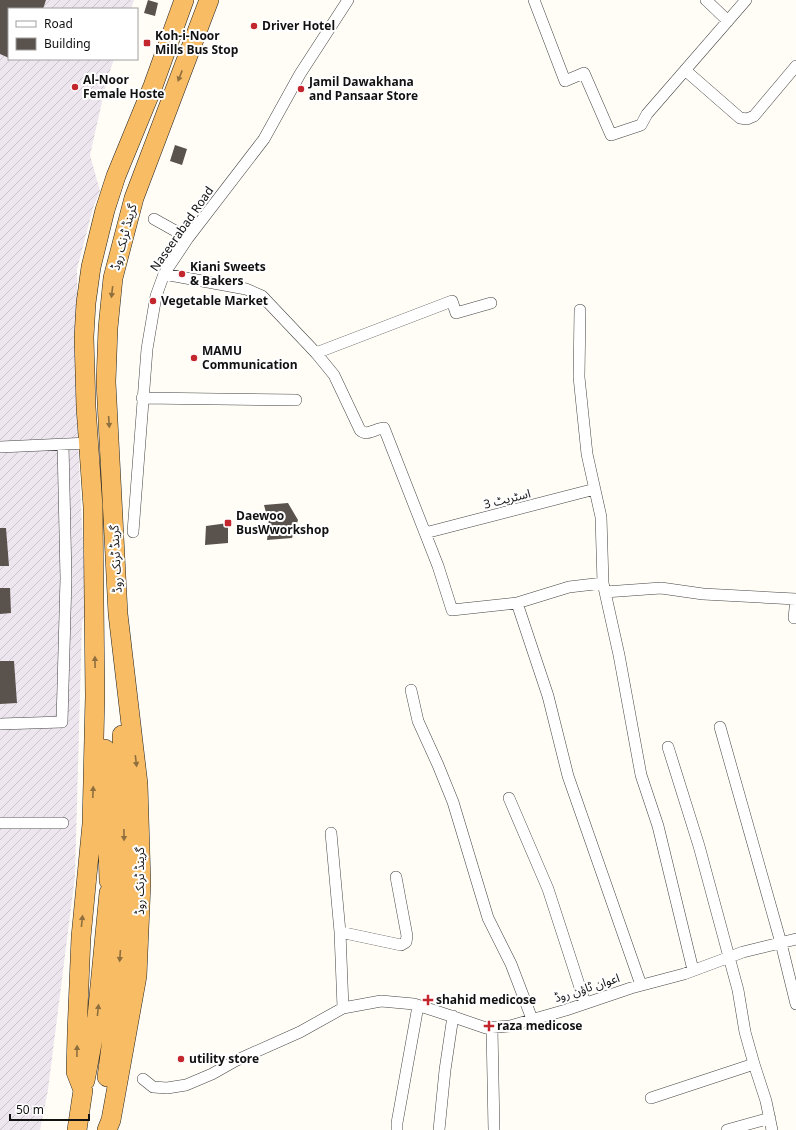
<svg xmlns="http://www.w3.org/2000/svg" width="796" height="1130" font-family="Georgia,'Noto Sans Arabic',serif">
	<defs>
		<pattern id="industrial-furrows" width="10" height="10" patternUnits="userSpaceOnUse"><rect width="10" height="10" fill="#eee6ef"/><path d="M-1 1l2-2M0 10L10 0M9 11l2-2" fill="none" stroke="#cbc4cc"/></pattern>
	</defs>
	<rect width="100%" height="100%" fill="#fffdf5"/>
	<path fill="url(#industrial-furrows)" d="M0,0H134L131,9H9V59H114L107,80L90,155L100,191L93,208L77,269V421L86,608L82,623L75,876L48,1090L40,1130H0Z"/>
	<path fill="#5a524d" d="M0,0H46L43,9H9V58L0,54Z
		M148,0L158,3L155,16L144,13Z
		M175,145L187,149L182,165L170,161Z
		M288,503L298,520L292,538L267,540L269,524L264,505Z
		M228,523V543L205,545L206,526Z
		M0,528H6L9,566H0Z
		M0,588H10L11,613L0,614Z
		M0,661H14L17,703L0,704Z"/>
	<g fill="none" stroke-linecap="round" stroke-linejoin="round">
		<defs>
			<path id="minor" d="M534,0L565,81L584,73L611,135L641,125L647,114L746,0
				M706,0L728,21
				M685,70L740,118L747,119L754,116L796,66
				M154,219L188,238
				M164,274L246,289L262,296L316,353L334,375L360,430C367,437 376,428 384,428L438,566L452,610L517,603L548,696L568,776L641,985
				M580,310L579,377L587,454L601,517L603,583L619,655L641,775L658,826L693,970
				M316,353L452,301L456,313L491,303
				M142,398L296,400
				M0,447L89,443
				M133,532L147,349L156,296L164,274L188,238L264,139L300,74L348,0
				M425,533L595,489
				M605,592L661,588L703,594L796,599L794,618H796
				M517,603L569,587L603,583
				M411,690L418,721L438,765L453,802L488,918L511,964L532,1019
				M0,724L62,722L66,578L63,444
				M720,727L781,943L796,1004
				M668,747L699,846L729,957L738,990L745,1032L754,1064L766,1101L772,1130
				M509,798L548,889L585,1003
				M0,823H63
				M331,833L340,932L343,1008
				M340,932L401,945L406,942L407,936L396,877
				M492,1028L494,1130
				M143,1079L153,1087L167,1088L186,1085L212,1074L235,1061L300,1032L343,1008L381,1001L414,1004L451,1016L486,1028L510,1026L566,1010L631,988L684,974L743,952L796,939
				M651,1098L754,1064
				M397,1130V1123L418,1006
				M439,1130L445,1070L453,1016
				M727,1130L770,1118"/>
			<path id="trunk" d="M105,749L109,881C114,887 119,887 125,882L122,735
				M85,1081L97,1017L109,893C116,889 120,887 125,894L117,1001L107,1077
				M77,1130L83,1090L76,1072L77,1033L81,937L92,824L95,696L93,507L86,407L84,337L86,303L91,267L105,210L116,176L153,86L184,0
				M107,1130L111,1120L137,976L141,883L138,784L118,614L106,382L108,328L113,278L134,198L209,0"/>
		</defs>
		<use href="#minor" stroke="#444" stroke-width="12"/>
		<use href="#trunk" stroke="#222" stroke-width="20"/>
		<use href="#minor" stroke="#fff" stroke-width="11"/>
		<use href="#trunk" stroke="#f7bc64" stroke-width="19"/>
	</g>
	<defs><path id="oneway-solid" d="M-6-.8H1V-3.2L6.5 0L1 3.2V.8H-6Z"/></defs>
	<g fill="#906f3f">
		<use href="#oneway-solid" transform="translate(180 76) rotate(111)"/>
		<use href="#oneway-solid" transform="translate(112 292) rotate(97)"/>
		<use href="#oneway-solid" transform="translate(109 422) rotate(86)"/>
		<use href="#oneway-solid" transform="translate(95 662) rotate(-91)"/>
		<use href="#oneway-solid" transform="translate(136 761) rotate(83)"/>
		<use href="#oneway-solid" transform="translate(93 792) rotate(-88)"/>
		<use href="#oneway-solid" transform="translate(124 835) rotate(89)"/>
		<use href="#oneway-solid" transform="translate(82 921) rotate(-84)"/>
		<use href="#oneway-solid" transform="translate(120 956) rotate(94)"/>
		<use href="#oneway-solid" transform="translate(98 1010) rotate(-84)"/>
		<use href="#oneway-solid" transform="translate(77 1051) rotate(-89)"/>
	</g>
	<g fill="#c4262e" stroke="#fff" stroke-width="1.5">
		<circle cx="254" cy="26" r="4"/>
		<rect x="143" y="39" width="8" height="8" rx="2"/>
		<circle cx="75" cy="87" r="4"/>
		<circle cx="301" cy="89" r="4"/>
		<circle cx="182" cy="274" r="4"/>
		<circle cx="153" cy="301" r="4"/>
		<circle cx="194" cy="358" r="4"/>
		<rect x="224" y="519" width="8" height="8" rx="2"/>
		<path d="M426 994h4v4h4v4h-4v4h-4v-4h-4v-4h4z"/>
		<path d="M487 1020h4v4h4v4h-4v4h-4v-4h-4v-4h4z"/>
		<circle cx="181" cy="1059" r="4"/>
	</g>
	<g text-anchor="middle" stroke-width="4" stroke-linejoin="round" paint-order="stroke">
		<g font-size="12" font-weight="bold" fill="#111" stroke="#fff" text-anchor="start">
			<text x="262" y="30">Driver Hotel</text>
			<text x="155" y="40">Koh-i-Noor<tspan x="155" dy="14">Mills Bus Stop</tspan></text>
			<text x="83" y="84">Al-Noor<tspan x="83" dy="14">Female Hoste</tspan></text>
			<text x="309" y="86">Jamil Dawakhana<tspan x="309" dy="14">and Pansaar Store</tspan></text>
			<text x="190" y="271">Kiani Sweets<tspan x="190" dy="14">&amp; Bakers</tspan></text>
			<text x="161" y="305">Vegetable Market</text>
			<text x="202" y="355">MAMU<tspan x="202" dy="14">Communication</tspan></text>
			<text x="236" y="520">Daewoo<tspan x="236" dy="14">BusWworkshop</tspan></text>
			<text x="436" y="1004">shahid medicose</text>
			<text x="497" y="1030">raza medicose</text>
			<text x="189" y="1063">utility store</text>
		</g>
		<g font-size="12" fill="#111" stroke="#fff">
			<text transform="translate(182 229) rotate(-55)" y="4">Naseerabad Road</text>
			<text transform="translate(124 237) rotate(-75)" y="4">گرینڈ ٹرنک روڈ</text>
			<text transform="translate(507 499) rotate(-14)" y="4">اسٹریٹ 3</text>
			<text transform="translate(116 559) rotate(-93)" y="4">گرینڈ ٹرنک روڈ</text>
			<text transform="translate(140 881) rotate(-90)" y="4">گرینڈ ٹرنک روڈ</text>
			<text transform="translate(587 988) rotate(-18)" y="4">اعوان ٹاؤن روڈ</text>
		</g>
	</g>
	<rect x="8" y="8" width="130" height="52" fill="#ffffff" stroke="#a0a0a0"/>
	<rect x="16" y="21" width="20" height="6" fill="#ffffff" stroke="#a0a0a0"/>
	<text x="44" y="28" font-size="12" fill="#111111">Road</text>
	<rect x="16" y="38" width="20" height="12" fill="#5a524d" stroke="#a0a0a0"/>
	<text x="44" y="48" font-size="12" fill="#111111">Building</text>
	<path d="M10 1114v6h79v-6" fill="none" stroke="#111111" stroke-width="2"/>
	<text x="16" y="1114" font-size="12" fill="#111111" stroke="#ffffff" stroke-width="3" paint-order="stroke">50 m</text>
</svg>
